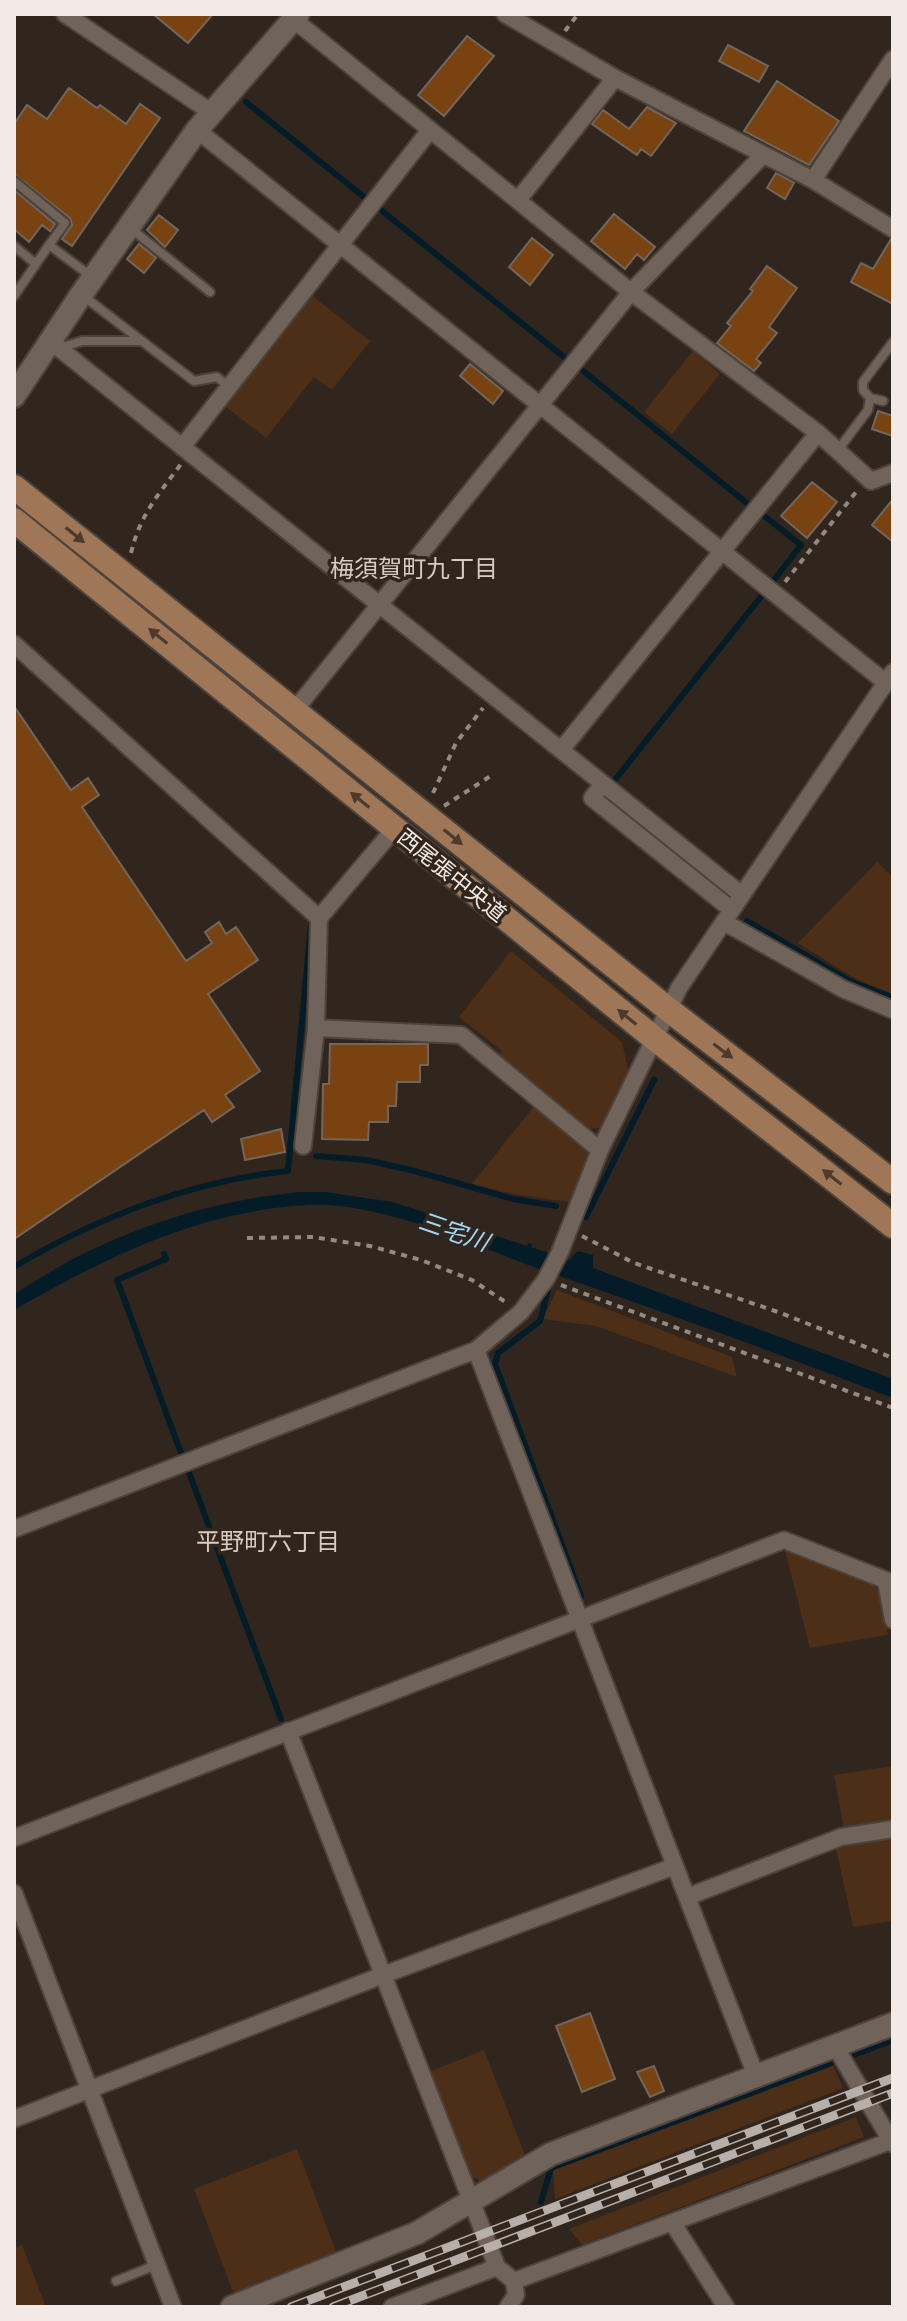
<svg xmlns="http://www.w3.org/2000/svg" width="907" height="2321" font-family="'Playfair Display','Noto Sans JP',serif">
	<rect width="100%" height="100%" fill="#30261e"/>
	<path fill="#4c2f16" d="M311,295L370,341L332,390L314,377L266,438L225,406Z
		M693,351L720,374L672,434L644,412Z
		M877,862L893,877V994L856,979L798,943Z
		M511,951L622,1042L629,1074L603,1128L586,1129L498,1058L502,1051L459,1017Z
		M535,1105L585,1144L590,1158L569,1202L514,1194L472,1184Z
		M557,1290L732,1357L737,1377L596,1326L543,1319Z
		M784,1547L873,1583L882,1597L888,1635L810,1648Z
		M893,1766V1823L844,1830L834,1775Z
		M893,1837V1921L853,1927L836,1848Z
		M484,2050L525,2155L481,2181L469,2175L429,2072Z
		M833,2066L843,2088L555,2199L553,2170Z
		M856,2117L864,2137L582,2245L569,2229Z
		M297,2149L337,2254L234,2294L194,2189Z
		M22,2245L46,2307H14V2248Z"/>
	<path fill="#041c28" d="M300,1192H325L393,1202L527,1246L529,1243L532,1244L531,1247L569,1260L578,1251L593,1255V1268L893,1379V1398C780,1354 666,1313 551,1273C478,1248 386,1202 308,1205C198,1211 107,1257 14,1310V1294C39,1279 63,1263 89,1251C156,1219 226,1199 300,1192Z"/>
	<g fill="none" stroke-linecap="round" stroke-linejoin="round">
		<path stroke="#041c28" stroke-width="6" d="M246,102L364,197
			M381,210L565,358
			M582,370L748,504
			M763,515L801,545L774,580
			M614,781L763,594
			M602,796L617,808
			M747,921L850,981L893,998
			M316,1156L366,1160L415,1171L513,1199L556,1206
			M586,1217L654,1080
			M164,1254L166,1259L117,1280L181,1453
			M14,1267C97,1217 192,1181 288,1171L311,924
			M548,1290L540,1321L498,1353L495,1364L581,1596
			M188,1470L281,1719
			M851,2056L893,2040
			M541,2202L551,2168L831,2063"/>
	</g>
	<path fill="#784310" stroke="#72665d" stroke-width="2" d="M153,14H213L188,43Z
		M467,36L494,56L444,116L418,95Z
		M728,45L768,66L759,82L719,61Z
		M777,81L839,121L809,165L744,131Z
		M69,88L97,108L100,105L126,124L140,104L160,118L72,246L62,239L72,225L70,218L14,174V124L27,105L47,119Z
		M647,107L676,123L651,156L641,149L637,155L592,124L603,110L629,129Z
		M776,173L794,183L785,199L767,188Z
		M14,190L55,224L50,231L42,225L29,242L14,229Z
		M614,214L655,247L644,260L637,254L625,269L591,241Z
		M159,215L178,230L165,247L147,230Z
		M532,238L553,255L530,285L509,267Z
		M891,239L893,240V304L851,282L861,263L873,269Z
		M139,244L156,258L144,273L127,259Z
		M767,266L797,288L769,327L777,333L756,359L761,363L754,371L717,343L731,326L727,323L753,291L750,289Z
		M470,364L503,391L493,404L460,376Z
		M878,411L893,416V436L872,429Z
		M812,482L837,502L807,538L781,516Z
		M893,499V542L872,525Z
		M14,706L71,790L88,778L99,795L82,807L186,961L212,943L205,932L219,922L226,934L236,927L258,960L208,994L260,1071L225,1095L234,1107L212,1122L204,1110L14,1239Z
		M330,1044H428V1065H420V1082H397L396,1106H388V1122H369L368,1140L322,1139L323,1084H329Z
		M281,1129L285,1152L245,1160L241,1139Z
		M590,2013L615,2079L582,2092L556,2026Z
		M654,2066L664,2091L650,2097L637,2072Z"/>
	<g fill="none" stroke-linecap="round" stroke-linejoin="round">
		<defs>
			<path id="lane" d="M14,181L65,223L49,245L92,277
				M129,227L210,292
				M14,246L36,264
				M82,295L194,381L217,377L229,387
				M14,296L49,245
				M59,348L82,341H139
				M883,401L870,398L863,390V382L893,342
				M838,450L868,410L870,398
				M116,2281L156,2265"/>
			<path id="street" d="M65,14L211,112
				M505,14L615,78L813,180L893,229
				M293,19L631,292L818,433L871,481L893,473
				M197,130L885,682
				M813,180L893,59
				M518,200L615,78
				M50,341L742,895
				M182,447L430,130
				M14,644L319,918
				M294,711L631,292L762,156
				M561,750L818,433
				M603,784L592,798L732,910
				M724,922L843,989L893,1010
				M316,1028L461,1035L600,1150
				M303,1146L316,1028L319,918L395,828
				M476,1350L756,2076
				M14,1529L476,1350L521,1312L546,1279L560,1252L600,1150L679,988L893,672
				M886,1581L893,1620
				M288,1731L497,2267L514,2281L516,2295L508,2307
				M14,1838L784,1540L893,1583
				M14,1893L173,2307
				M687,1897L841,1837L893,1829
				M835,2046L893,2144
				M14,2119L383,1975L675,1866
				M672,2222L726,2307
				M514,2281L893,2140
				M392,2307L497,2267"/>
			<path id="secondary" d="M14,396L81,295L197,130L298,14
				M232,2307L417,2233L551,2154L893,2024"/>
			<path id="primary" d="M14,487L669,1010L893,1182
				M14,520L655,1039L893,1226"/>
		</defs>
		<use href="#lane" stroke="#4c433c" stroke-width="12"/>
		<use href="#street" stroke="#4c433c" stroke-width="20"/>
		<use href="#secondary" stroke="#4c433c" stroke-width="26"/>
		<use href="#primary" stroke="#4c433c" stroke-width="28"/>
		<path stroke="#938a83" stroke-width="4" stroke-dasharray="6 6" stroke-linecap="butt" d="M565,31L578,14
			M131,553C140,515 158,495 181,464
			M785,582L856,492
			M433,793L456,743L483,708
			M444,806L492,775
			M582,1236L634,1263L781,1313L893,1358
			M247,1238L313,1237L370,1246L421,1260L472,1280L507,1303
			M561,1285L893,1408"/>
		<use href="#lane" stroke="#6f635a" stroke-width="8"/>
		<use href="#street" stroke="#6f635a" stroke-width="16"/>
		<use href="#secondary" stroke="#6f635a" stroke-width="22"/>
		<use href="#primary" stroke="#9f7756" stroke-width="24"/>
		<defs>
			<path id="rail" d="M291,2307L893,2078
				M333,2307L893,2093"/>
		</defs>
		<use href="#rail" stroke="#b7afa9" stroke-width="9"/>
		<use href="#rail" stroke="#30261e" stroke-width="6" stroke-dasharray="18" stroke-linecap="butt"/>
	</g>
	<defs><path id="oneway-solid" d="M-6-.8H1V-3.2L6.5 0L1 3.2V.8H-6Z" transform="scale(2)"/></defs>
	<g fill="#4c3a2c">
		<use href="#oneway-solid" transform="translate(75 535) rotate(39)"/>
		<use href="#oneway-solid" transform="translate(158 636) rotate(-141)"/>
		<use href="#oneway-solid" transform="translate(360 800) rotate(-141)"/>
		<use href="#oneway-solid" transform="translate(453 837) rotate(39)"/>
		<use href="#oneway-solid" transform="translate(627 1017) rotate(-141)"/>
		<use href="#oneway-solid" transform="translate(723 1051) rotate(37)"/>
		<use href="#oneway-solid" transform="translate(832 1177) rotate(-142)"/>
	</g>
	<g text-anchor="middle" stroke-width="7" stroke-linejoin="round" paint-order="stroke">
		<g font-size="22" fill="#f2ebe5" stroke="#30261e">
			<text transform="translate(452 875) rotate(39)" y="8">西尾張中央道</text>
		</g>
		<g font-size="24" fill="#d9cbc1" stroke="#30261e">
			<text x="414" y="577">梅須賀町九丁目</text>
			<text x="268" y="1550">平野町六丁目</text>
		</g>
		<g font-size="24" font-style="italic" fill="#9ed9f9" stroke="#30261e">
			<text transform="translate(454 1232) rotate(19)" y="8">三宅川</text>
		</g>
	</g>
	<rect width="907" height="2321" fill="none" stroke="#f2ebe5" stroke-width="32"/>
</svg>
